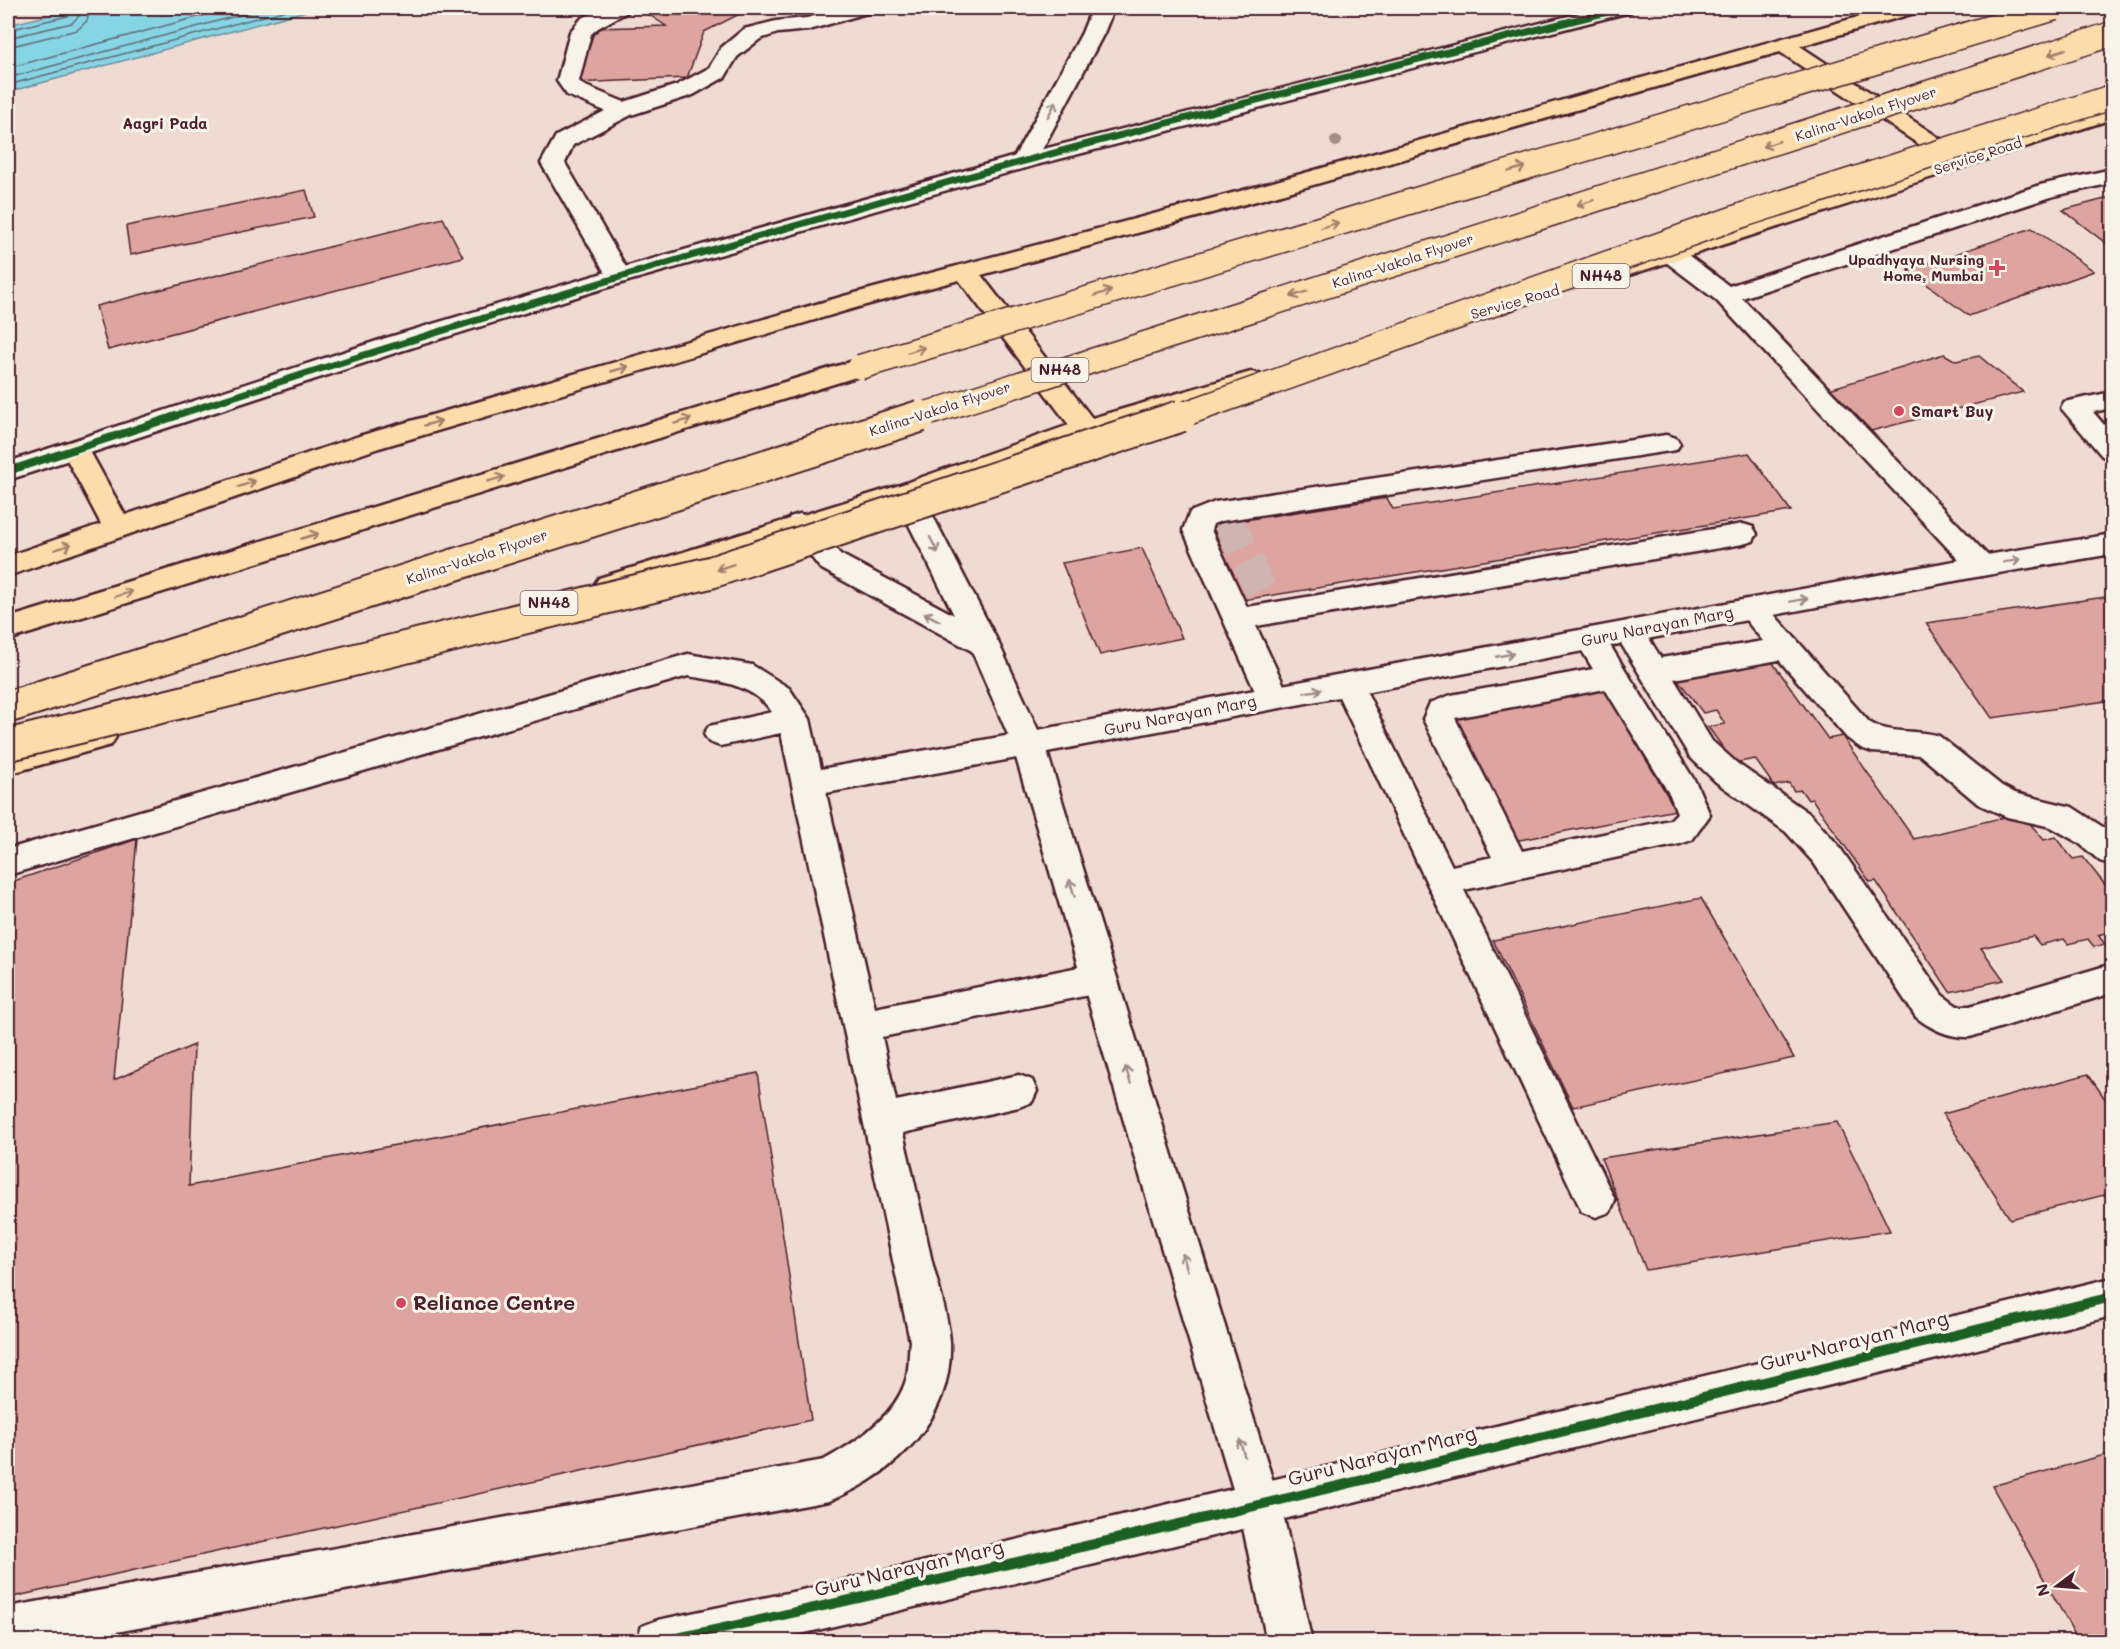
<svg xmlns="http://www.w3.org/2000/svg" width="2120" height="1649" font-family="Mali,sans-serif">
	<rect width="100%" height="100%" fill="#f0dbd2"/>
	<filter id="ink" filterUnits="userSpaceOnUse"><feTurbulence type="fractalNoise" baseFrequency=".0167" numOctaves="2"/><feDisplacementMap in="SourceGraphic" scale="12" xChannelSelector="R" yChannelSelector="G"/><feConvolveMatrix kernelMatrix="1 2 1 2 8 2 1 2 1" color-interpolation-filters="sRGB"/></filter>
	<g filter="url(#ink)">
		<path fill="#86d5e4" stroke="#6e8c9a" stroke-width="1.5" d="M79,8H317L8,92V25Z"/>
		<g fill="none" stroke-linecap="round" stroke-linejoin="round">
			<path stroke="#626875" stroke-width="1.5" d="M8,30L68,16L73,13L74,8
				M8,38L72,23L79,16L81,8
				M8,47L77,30L87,21L90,8
				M8,68L231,8
				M8,78L266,8
				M8,85L294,8"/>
		</g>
		<path fill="#dea4a0" stroke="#4a1f2b" stroke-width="1.5" d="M639,8H842L829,11L751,8L704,32L687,78L574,83L596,28L666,26Z
			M306,190L314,217L130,255L126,226Z
			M2112,197V248L2063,210Z
			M443,218L463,257L108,350L96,306Z
			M2032,228L2094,271L1969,316L1908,270Z
			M1944,354L1956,361L1979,356L2023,392L1871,431L1829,389Z
			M1749,453L1791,511L1243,600L1212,525L1387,498L1393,509Z
			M1142,548L1182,638L1100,655L1062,563Z
			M2105,597L2112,606V700L1992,718L1926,623Z
			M1770,659L1828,739L1842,736L1914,839L2021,813L2044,840L2055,837L2073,859L2083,857L2106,886L2112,884V931L2098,935L2105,944L2094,947L2088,939L2068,944L2064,939L2040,945L2033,936L1981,948L2004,980L1950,992L1876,881L1870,882L1812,799L1808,800L1801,790L1794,791L1789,783L1774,786L1755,759L1734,763L1708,727L1725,724L1716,710L1703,713L1676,677Z
			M1605,690L1676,810L1509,842L1448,719Z
			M137,839L114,1080L194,1045L189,1186L758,1073L811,1420L8,1598V883Z
			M1701,898L1794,1058L1573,1107L1493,940Z
			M2088,1074L2112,1109V1193L2010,1219L1943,1114Z
			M1837,1122L1890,1231L1646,1270L1601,1158Z
			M2112,1453V1642H2079L1992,1486Z"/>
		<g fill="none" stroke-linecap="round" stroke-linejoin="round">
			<path stroke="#cfb5b1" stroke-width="31" stroke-dasharray="31 15" stroke-linecap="butt" d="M1228,520L1266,601"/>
			<defs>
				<path id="service" d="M688,654L752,665L789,688L810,719L821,769L1028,732L1039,736L1044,744L1039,752L1028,756L826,793L875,1008L1099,963L1111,968L1117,978L1111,988L1099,993L882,1037L896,1101L1019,1075L1032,1080L1037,1091L1032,1102L1019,1107L903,1133C913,1176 923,1219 932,1262C938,1285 949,1319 950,1342C953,1419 896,1474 829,1501L62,1642H8V1607L824,1460C855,1443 893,1418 905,1383C910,1370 908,1355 910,1341L781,733L720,746L709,742L704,734L709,726L772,712C753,684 718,681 688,676L8,875V849Z"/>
				<path id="minor" d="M605,8H631L627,12L598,28L591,34L579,81L583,85L624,102L677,85L709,68L721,48L744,29L776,21L807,18L842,8H874L870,12L809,30L778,33L760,39L737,57L725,77L693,95L631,115L573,145L565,163L631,276L628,281L619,283L610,281L607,276L541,163L556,136L605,111L567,95L557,81L570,32L582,18Z
					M1092,8H1114L1104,33L1036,161L1032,166L1024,168L1016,166L1012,161L1082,33Z
					M2112,169V183L2054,196L1742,298L1991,559L1996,566L1991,573L1981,576L1971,573L1716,300L1662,259L1659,254L1662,249L1671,247L1680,249L1729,286L2040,185Z
					M2112,392V408L2093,412L2112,434V459L2102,456L2061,408L2064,402Z
					M1666,435L1676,438L1680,444L1676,450L1221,521L1213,524L1211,530L1247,607L1743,524L1753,527L1757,534L1753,541L1743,544L1256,626L1290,698L1285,706L1274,709L1263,706L1258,698L1183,530L1190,512L1215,502Z
					M1752,599L1763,602L1869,722C1889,735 1917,729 1939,736L2002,786L2015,793L2072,807L2112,833V865L2100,861L2079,843L2051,827L2007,817L1978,804L1920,755L1872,752L1861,748L1847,738L1779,660L1674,679L1712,741L1738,764L1810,814L1838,845L1942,995L1957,1006H1970L2112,964V993L1970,1037C1950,1038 1931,1029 1916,1017L1814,863L1786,832L1716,782L1690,757L1614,632L1618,624L1629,621L1640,624L1661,658L1763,641L1737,609L1741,602Z
					M1590,628L1601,631L1696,783L1710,815L1692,840L1680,844L1464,890L1615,1200L1610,1212L1596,1217L1582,1212L1333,684L1337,676L1348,673L1359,676L1452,866L1492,857L1423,719L1430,703L1451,695L1593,669L1575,639L1579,631ZM1605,689L1670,795L1677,813L1670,820L1522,851L1455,718Z
					M2112,1278V1316L1284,1519L1312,1642H1267L1238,1504L1244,1489L1259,1483Z"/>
				<path id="tertiary" d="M1600,8H1634L1630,12L1032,166L628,281L404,350L8,480V462L386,338L610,271L1016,156Z
					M907,484L917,486L921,493L999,644L1038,730L1981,556L2112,534V554L1981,576L1047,752L1280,1504L1274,1519L1259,1525L767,1642H636L642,1626L658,1620L811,1588L1233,1489L1012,744L972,651L820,568L786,524L790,517L800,514L810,517L840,554L954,615L893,493L897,486Z"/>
				<path id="trunk" d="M1890,8H1922L1918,12L1800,46L1962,153L2112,105V119L1623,277L1614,279L1605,277L1602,272L1605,267L1941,159L1780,52L1260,200L981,275L1092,418L1251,372L1260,374L1264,380L1260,386L1096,435L917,500L609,595L599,592L594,585L599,578L897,486L1069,425L959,280L862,306L379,448L8,576V556L101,524L62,450L66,444L76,441L86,444L125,515L359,436L844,296L1244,190Z
					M100,725L111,729L116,737L111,745L8,774V750Z"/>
				<path id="motorway" d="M860,359L869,361L873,367L869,373L8,640V618Z"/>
			</defs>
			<use href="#service" stroke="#4a1f2b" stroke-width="5"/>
			<use href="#minor" stroke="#4a1f2b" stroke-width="5"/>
			<use href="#tertiary" stroke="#4a1f2b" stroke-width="5"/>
			<use href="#trunk" stroke="#4a1f2b" stroke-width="5"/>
			<use href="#motorway" stroke="#4a1f2b" stroke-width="5"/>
			<use href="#service" fill="#f7f3e8" fill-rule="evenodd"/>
			<use href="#minor" fill="#f7f3e8" fill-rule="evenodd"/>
			<use href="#tertiary" fill="#f7f3e8" fill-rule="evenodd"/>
			<use href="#trunk" fill="#faddab" fill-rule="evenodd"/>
			<use href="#motorway" fill="#faddab" fill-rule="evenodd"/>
			<defs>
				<path id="trunk-bridge-far1" d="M1176,417L1746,214L2112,97"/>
				<path id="trunk-bridge" d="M8,745L712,572L1181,416"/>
				<path id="motorway-bridge-far1" d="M860,367L2055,8
					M917,417L2112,34"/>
				<path id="motorway-bridge" d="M8,707L921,416"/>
			</defs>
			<use href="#trunk-bridge-far1" stroke="#4a1f2b" stroke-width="27" stroke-linecap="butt"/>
			<use href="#trunk-bridge" stroke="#4a1f2b" stroke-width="35" stroke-linecap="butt"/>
			<use href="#motorway-bridge-far1" stroke="#4a1f2b" stroke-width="27" stroke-linecap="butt"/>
			<use href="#motorway-bridge" stroke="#4a1f2b" stroke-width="35" stroke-linecap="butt"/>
			<use href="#trunk-bridge-far1" stroke="#faddab" stroke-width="24"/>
			<use href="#trunk-bridge" stroke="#faddab" stroke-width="31"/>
			<use href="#motorway-bridge-far1" stroke="#faddab" stroke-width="24"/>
			<use href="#motorway-bridge" stroke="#faddab" stroke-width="31"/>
			<defs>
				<path id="cycleway-far2" d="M171,417C452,325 735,241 1021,162C1220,107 1422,59 1623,8"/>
				<path id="cycleway-far1" d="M8,471L176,416"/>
				<path id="cycleway" d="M658,1642C1145,1538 1628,1414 2112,1297"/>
			</defs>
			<use href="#cycleway-far2" stroke="#f7f3e8" stroke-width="10"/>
			<use href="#cycleway-far1" stroke="#f7f3e8" stroke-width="12"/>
			<use href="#cycleway" stroke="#f7f3e8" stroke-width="14"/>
			<use href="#cycleway-far2" stroke="#1b5e20" stroke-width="7"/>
			<use href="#cycleway-far1" stroke="#1b5e20" stroke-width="8"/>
			<use href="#cycleway" stroke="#1b5e20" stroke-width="10"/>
		</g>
		<circle fill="#a48d84" cx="1336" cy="141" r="6"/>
		<defs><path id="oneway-shaft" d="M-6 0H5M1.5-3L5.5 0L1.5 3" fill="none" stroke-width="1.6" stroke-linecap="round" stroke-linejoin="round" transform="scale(1.5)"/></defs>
		<g stroke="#a27e6b">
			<use href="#oneway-shaft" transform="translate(2057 52) rotate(162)"/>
			<use href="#oneway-shaft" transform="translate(1771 144) rotate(162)"/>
			<use href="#oneway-shaft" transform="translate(1517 169) rotate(-17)"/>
			<use href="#oneway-shaft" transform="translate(1585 203) rotate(162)"/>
			<use href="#oneway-shaft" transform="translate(1330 225) rotate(-17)"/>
			<use href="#oneway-shaft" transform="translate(1103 293) rotate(-17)"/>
			<use href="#oneway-shaft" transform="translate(1299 294) rotate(162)"/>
			<use href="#oneway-shaft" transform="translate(916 350) rotate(-17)"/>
			<use href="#oneway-shaft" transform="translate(620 369) rotate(-16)"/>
			<use href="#oneway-shaft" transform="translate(683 421) rotate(-17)"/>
			<use href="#oneway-shaft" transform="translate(433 423) rotate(-16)"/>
			<use href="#oneway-shaft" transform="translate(496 479) rotate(-17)"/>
			<use href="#oneway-shaft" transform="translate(247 484) rotate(-19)"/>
			<use href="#oneway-shaft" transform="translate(310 536) rotate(-17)"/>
			<use href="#oneway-shaft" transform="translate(63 547) rotate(-19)"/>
			<use href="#oneway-shaft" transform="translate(725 567) rotate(162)"/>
			<use href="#oneway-shaft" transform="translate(124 594) rotate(-17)"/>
		</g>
		<g stroke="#a0898a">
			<use href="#oneway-shaft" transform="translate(1052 109) rotate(-62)"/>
			<use href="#oneway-shaft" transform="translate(934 545) rotate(63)"/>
			<use href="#oneway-shaft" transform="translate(2012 561) rotate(-9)"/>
			<use href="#oneway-shaft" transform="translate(1799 600) rotate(-10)"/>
			<use href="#oneway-shaft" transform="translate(932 617) rotate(-153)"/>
			<use href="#oneway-shaft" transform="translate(1505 655) rotate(-11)"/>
			<use href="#oneway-shaft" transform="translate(1313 691) rotate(-10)"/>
			<use href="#oneway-shaft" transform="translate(1072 888) rotate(-107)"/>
			<use href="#oneway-shaft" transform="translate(1128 1075) rotate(-107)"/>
			<use href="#oneway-shaft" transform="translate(1185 1262) rotate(-107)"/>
			<use href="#oneway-shaft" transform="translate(1242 1448) rotate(-107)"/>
		</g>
	</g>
	<g fill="#d1495b" stroke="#f7f3e8" stroke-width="2">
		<path d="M1994 259h6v6h6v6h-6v6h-6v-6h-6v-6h6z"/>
		<circle cx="1899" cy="411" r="6"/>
		<circle cx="401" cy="1303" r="6"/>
	</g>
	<g text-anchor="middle" stroke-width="6" stroke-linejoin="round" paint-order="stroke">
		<g font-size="14" fill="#4a1f2b" stroke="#f7f3e8">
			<text transform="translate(1866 114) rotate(-18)" y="5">Kalina-Vakola Flyover</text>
			<text transform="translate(1978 156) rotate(-18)" y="5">Service Road</text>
			<text transform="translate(1403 261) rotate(-18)" y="5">Kalina-Vakola Flyover</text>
			<text transform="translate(1515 302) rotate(-16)" y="5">Service Road</text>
			<text transform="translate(940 409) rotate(-18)" y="5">Kalina-Vakola Flyover</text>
			<text transform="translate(477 557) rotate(-18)" y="5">Kalina-Vakola Flyover</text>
		</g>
		<g font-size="14" font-weight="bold" fill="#4a1f2b" stroke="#f7f3e8" text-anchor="end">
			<text x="1984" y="265">Upadhyaya Nursing<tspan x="1984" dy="16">Home, Mumbai</tspan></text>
		</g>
		<g font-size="15" font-weight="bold" fill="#4a1f2b" stroke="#f7f3e8">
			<text x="165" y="129">Aagri Pada</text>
		</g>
		<g fill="#f7f3e8" stroke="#7e5f64" stroke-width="1.5">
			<rect x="1572.5" y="264" width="57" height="24" rx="4.5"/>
			<rect x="1031.5" y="358" width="57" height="24" rx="4.5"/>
			<rect x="520.5" y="591" width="57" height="24" rx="4.5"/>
		</g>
		<g font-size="15" font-weight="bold" fill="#4a1f2b">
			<text x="1601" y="281">NH48</text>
			<text x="1060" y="375">NH48</text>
			<text x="549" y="608">NH48</text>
		</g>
		<g font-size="16" font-weight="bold" fill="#4a1f2b" stroke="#f7f3e8" text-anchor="start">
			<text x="1911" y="417">Smart Buy</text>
		</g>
		<g font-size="16" fill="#4a1f2b" stroke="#f7f3e8">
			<text transform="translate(1657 626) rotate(-11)" y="6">Guru Narayan Marg</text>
			<text transform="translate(1180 715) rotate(-11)" y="6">Guru Narayan Marg</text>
		</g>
		<g font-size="20" font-weight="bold" fill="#4a1f2b" stroke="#f7f3e8" text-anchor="start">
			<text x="413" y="1310">Reliance Centre</text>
		</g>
		<g font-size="20" fill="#4a1f2b" stroke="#f7f3e8">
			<text transform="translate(1854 1341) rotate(-14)" y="7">Guru Narayan Marg</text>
			<text transform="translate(1382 1456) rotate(-14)" y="7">Guru Narayan Marg</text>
			<text transform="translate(909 1568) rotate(-13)" y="7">Guru Narayan Marg</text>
		</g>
	</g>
	<rect width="2120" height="1649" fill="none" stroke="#f7f3e8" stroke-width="30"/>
	<rect x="15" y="15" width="2090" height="1619" fill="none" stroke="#4a1f2b" stroke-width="2" filter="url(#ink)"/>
	<g transform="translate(2057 1586) rotate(254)" stroke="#f7f3e8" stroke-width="4.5" paint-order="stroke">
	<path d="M0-4.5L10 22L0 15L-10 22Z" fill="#4a1f2b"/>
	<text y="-9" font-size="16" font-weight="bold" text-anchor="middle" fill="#4a1f2b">N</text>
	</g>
</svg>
